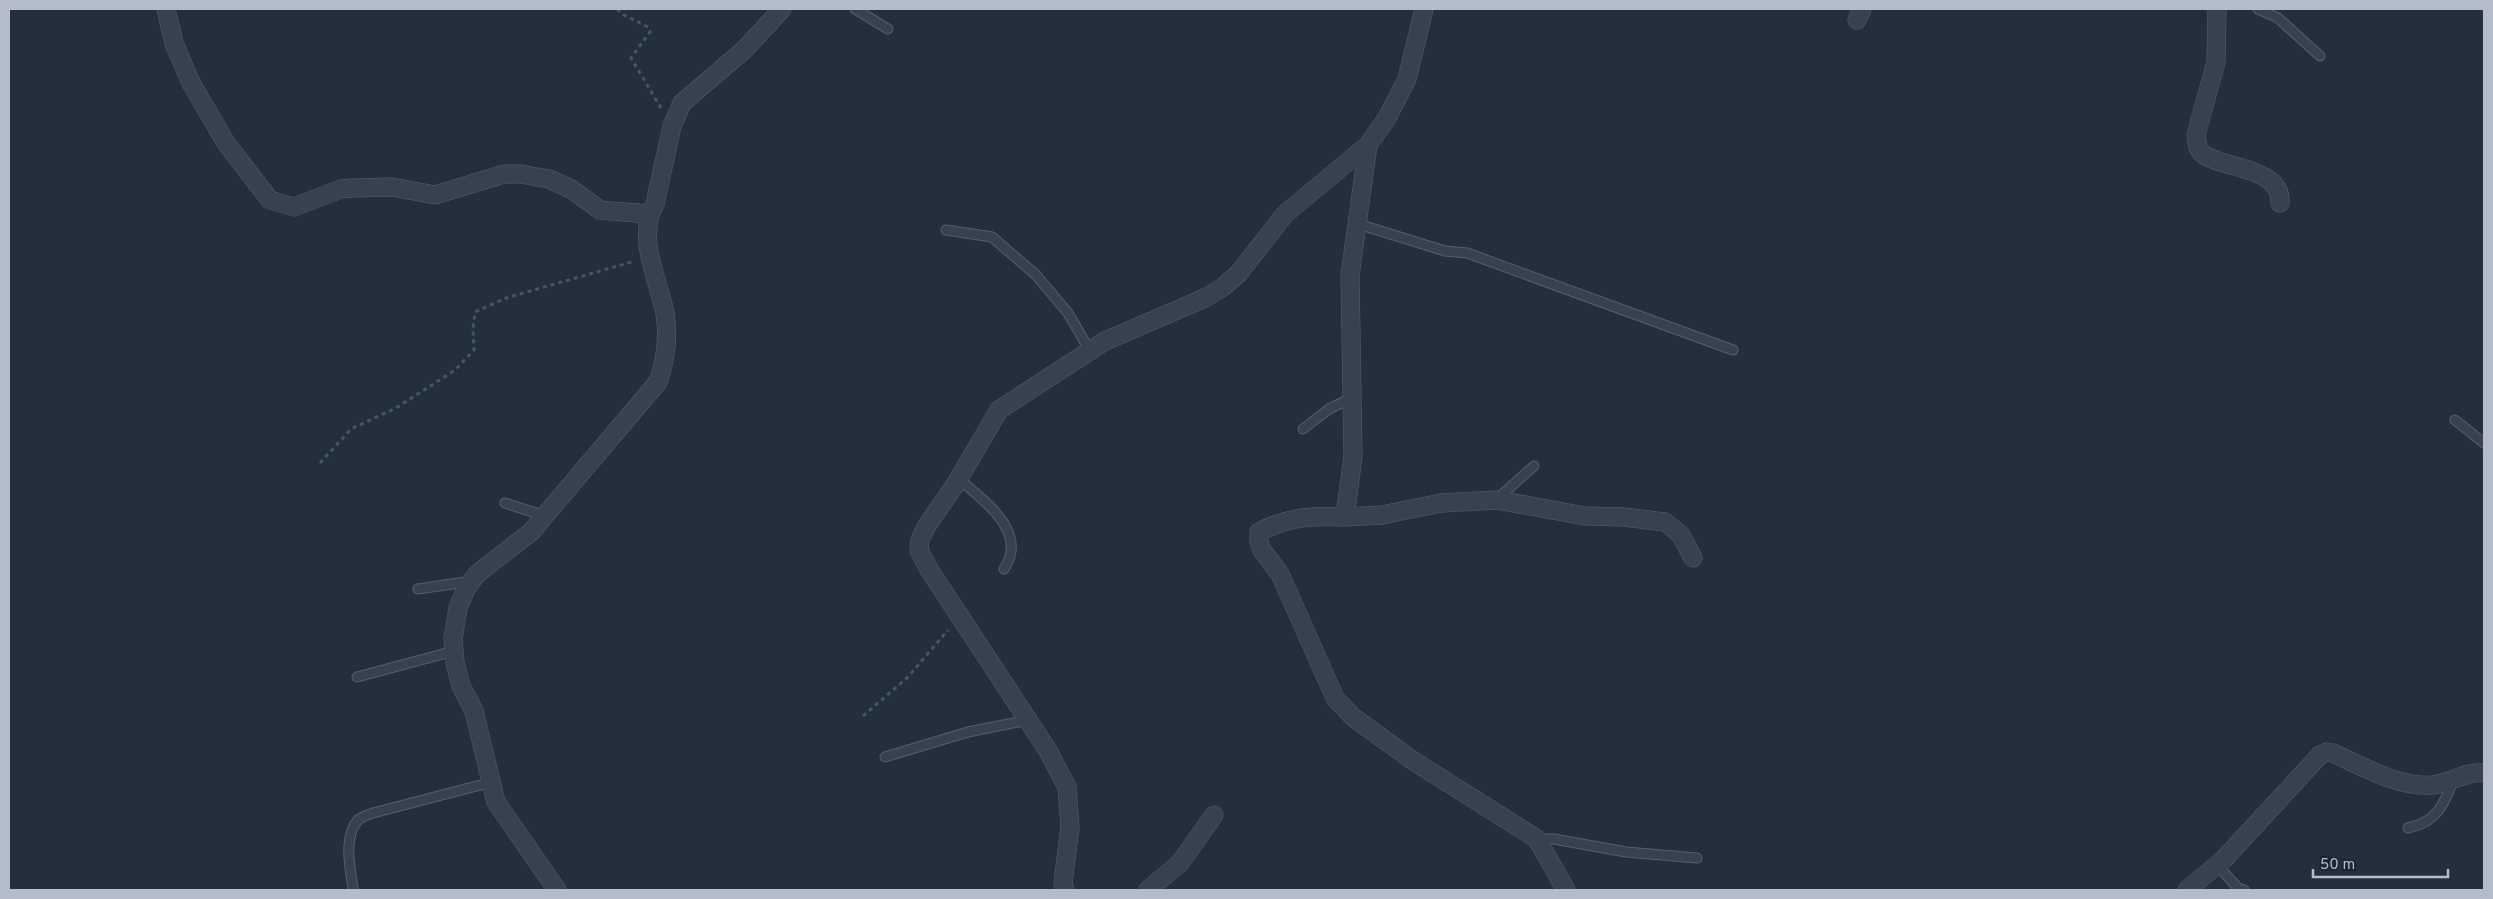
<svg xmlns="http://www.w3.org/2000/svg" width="2493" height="899" font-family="Overpass,sans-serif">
	<rect width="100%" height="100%" fill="#242f3e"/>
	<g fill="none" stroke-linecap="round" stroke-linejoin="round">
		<defs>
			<path id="service" d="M855,9L888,29
				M2258,9L2278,18L2320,56
				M1358,224L1445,251L1467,253L1733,350
				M946,230L992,237L1036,275L1068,313L1090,351
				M2455,420L2484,443
				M1303,429L1329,409L1351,398
				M959,479C984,501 1029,532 1004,569
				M1497,499L1534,466
				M505,503L545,516
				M418,589L472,581
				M357,677L454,651
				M885,757L968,732L1028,720
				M2408,828C2437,822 2444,805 2454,778
				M1537,839H1554L1626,852L1697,858
				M2217,865L2238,888L2244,890
				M353,888C350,868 343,837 358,820C361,817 368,815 373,813L492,782"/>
			<path id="minor" d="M166,9L174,43L191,83L226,143L270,200L294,207L341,189L353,188L392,187L435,195L504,174H520L549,179L571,189L600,210L649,214
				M2217,9L2216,62L2196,135C2197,143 2197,148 2202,153C2219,169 2283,166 2280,203
				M1857,20L1862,9
				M1368,145L1350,275L1353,456L1345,517C1313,515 1288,517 1259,532V542L1262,550L1280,574L1335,698L1353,717L1412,760L1537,839L1566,890
				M1345,517L1382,515L1441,503L1497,500L1585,516L1624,517L1665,522L1681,535L1693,558
				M557,890L496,802L474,711L461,686L455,662L453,639L458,608L466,589L477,574L531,532L658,382C666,359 669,338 665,313C658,279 636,237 655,204L672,126L682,103L744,50L782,9
				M1065,890L1063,883L1070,827L1067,787L1047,749L930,571L919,550L920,540L926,527L955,485L999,410L1105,341L1205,298L1223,287L1239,273L1285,214L1368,145L1387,118L1407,79L1424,9
				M1148,890L1180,863L1214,815
				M2187,890L2224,859L2320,755L2327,752L2333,753C2362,766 2399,788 2432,785C2451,783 2465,771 2484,773"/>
		</defs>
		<use href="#service" stroke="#565f6c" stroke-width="11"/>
		<use href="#minor" stroke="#565f6c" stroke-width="19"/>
		<path stroke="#44595c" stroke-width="3" stroke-dasharray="4 4" stroke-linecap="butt" d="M617,9L624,15L648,27L650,32L631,58L661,108
			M320,463L351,429L396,408L455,370L474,350L473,329L475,312L506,298L635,261
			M863,716L908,677L948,630"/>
		<use href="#service" stroke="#38414e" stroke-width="9"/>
		<use href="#minor" stroke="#38414e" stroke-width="18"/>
	</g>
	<rect width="2493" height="899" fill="none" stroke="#b4bcc9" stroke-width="20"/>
	<path d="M2313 869v8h135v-8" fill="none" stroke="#b4bcc9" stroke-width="2.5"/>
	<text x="2320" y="869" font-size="15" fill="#b4bcc9" stroke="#1d2633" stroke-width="4" paint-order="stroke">50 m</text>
</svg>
